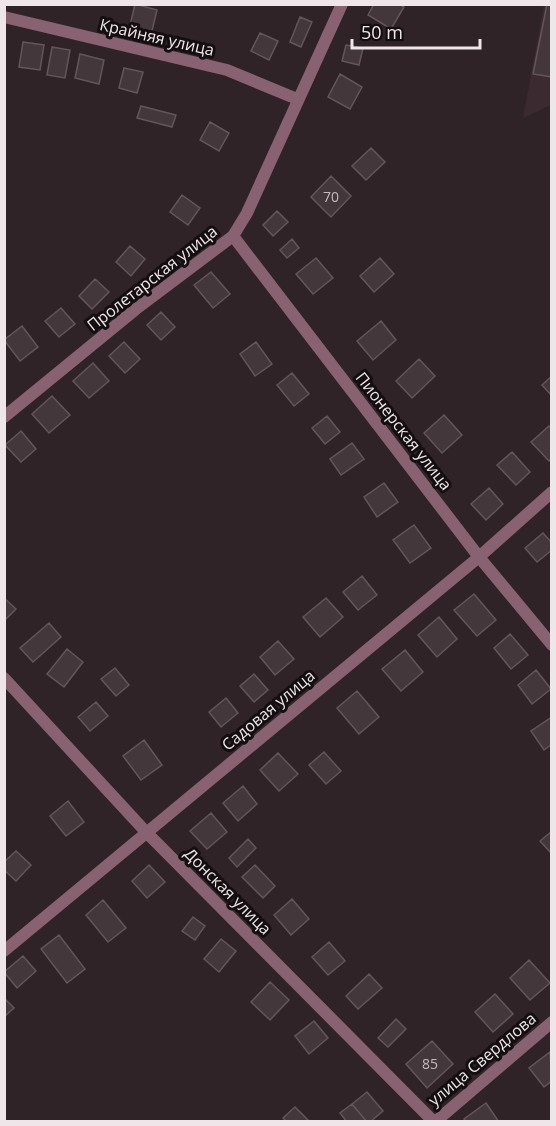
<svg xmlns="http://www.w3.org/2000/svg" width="556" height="1126" font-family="'Open Sans',sans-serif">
	<rect width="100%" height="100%" fill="#2f2327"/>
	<path fill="#3c2a31" d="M544,5H551V105L523,118Z"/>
	<path fill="#44373c" stroke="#63555a" stroke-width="1.5" d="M135,4L157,10L151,35L129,30Z
		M374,4H399L404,7L391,29L368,15Z
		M547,4H552V77L533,74Z
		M300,17L312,22L301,47L290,42Z
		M260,33L278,41L269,60L251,51Z
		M23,42L44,45L40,70L19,67Z
		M346,45L363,48L359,65L342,61Z
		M52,47L70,50L65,78L47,75Z
		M80,54L104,60L99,84L75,78Z
		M124,68L143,72L137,93L119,88Z
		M340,74L362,87L350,109L328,97Z
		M141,106L176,115L172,127L137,118Z
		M210,122L229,133L219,151L200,140Z
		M371,148L385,162L366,180L352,166Z
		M331,176L351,196L331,217L311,197Z
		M182,195L200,208L188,225L170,212Z
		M277,211L288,222L273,236L263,225Z
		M292,239L299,248L287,258L280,250Z
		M130,246L145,259L131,276L116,262Z
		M316,258L333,278L313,294L296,274Z
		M380,258L394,274L374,292L360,276Z
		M211,272L230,294L213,308L194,285Z
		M95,279L109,292L92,309L79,296Z
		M61,308L75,324L59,337L45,321Z
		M161,312L175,327L161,340L147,325Z
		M381,321L396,340L373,360L357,341Z
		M22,326L38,347L20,361L4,340Z
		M124,342L140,359L125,373L109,356Z
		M256,342L272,364L255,376L240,354Z
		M419,359L435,376L412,398L396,381Z
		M93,363L109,381L89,398L73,381Z
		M292,373L309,394L294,406L277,385Z
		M552,376V396L542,385Z
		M52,396L70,415L49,433L32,414Z
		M444,415L462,435L442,453L424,433Z
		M327,416L340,432L325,444L312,428Z
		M549,426L552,429V458L549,461L531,442Z
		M21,431L36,449L21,462L5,445Z
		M352,443L364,459L341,475L330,459Z
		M512,452L530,472L516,485L497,465Z
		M384,483L398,502L377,517L364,497Z
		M489,488L503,504L486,520L471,504Z
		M414,525L431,548L410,563L393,540Z
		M543,533L552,543V550L537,562L525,548Z
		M362,576L377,595L358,610L343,592Z
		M474,594L496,620L477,636L454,610Z
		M4,598L16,609L4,621Z
		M326,598L343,617L320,637L303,617Z
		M439,617L457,639L437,657L418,635Z
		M49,623L61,637L33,662L20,648Z
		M510,634L528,655L511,669L494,648Z
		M278,641L294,659L275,675L260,657Z
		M67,649L83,662L64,687L47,674Z
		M405,650L423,672L401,691L382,669Z
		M115,668L129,685L116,696L101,679Z
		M536,670L551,689L532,704L518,685Z
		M254,674L268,690L254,702L240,686Z
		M357,691L379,717L359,734L337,708Z
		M226,698L238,713L221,727L209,712Z
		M96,702L108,716L90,731L78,717Z
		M552,717V744L544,750L531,731Z
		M144,740L162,765L141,780L123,756Z
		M324,752L341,771L326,784L309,765Z
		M278,753L298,774L279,791L260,770Z
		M243,786L257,804L238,821L223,803Z
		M68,801L84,822L66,836L50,816Z
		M211,813L227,832L207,849L190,831Z
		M552,831V854L540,841Z
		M248,839L256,848L237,867L229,858Z
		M16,851L31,865L16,881L4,870V862Z
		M149,865L165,882L147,898L132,881Z
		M255,865L275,886L263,898L242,877Z
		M292,899L309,919L291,935L274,915Z
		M103,900L126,928L108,942L86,915Z
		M193,917L205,926L195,940L182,931Z
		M59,935L85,969L67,983L41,949Z
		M221,939L236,951L219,972L204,959Z
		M329,942L345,961L328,975L312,957Z
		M23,956L36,971L17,988L4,972Z
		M529,960L550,983L530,1000L510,978Z
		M369,974L382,988L358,1009L346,996Z
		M270,982L289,1000L270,1020L251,1002Z
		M495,994L513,1014L493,1032L475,1012Z
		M4,998L14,1008L4,1017Z
		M396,1019L406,1029L388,1047L378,1038Z
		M314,1021L328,1038L309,1054L295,1036Z
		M432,1041L453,1064L427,1088L406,1064Z
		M550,1052L552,1081L544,1087L529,1068Z
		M367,1092L383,1111L370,1122H367L352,1104Z
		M486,1103L499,1122H466L464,1119Z
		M352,1104L367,1122H347L340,1113Z
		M295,1107L310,1122H287L283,1118Z"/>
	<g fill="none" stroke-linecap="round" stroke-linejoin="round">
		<path stroke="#896271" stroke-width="12" d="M4,17L227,70L297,99
			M233,236L479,557L552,645
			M4,417L136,309L233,236L247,213L342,4
			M4,678L146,832L434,1122
			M4,951L479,557L552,492
			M435,1122L552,1022"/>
	</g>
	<g text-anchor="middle" stroke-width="6" stroke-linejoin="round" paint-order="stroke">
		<g font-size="14" fill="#c4babe">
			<text x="331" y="202">70</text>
			<text x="430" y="1069">85</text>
		</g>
		<g font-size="16" fill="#eee6e9" stroke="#140e10">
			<text transform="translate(157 37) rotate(13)" y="6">Крайняя улица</text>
			<text transform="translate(152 278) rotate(-38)" y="6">Пролетарская улица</text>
			<text transform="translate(404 431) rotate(52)" y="6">Пионерская улица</text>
			<text transform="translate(268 710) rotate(-40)" y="6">Садовая улица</text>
			<text transform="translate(228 891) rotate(45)" y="6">Донская улица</text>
			<text transform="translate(482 1059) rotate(-40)" y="6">улица Свердлова</text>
		</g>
	</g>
	<rect width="556" height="1126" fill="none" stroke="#eee6e9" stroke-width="12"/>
	<path d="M352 39v9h128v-9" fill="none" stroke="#eee6e9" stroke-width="3"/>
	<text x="361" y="39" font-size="18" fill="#eee6e9" stroke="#140e10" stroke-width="4.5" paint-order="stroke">50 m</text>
</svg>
